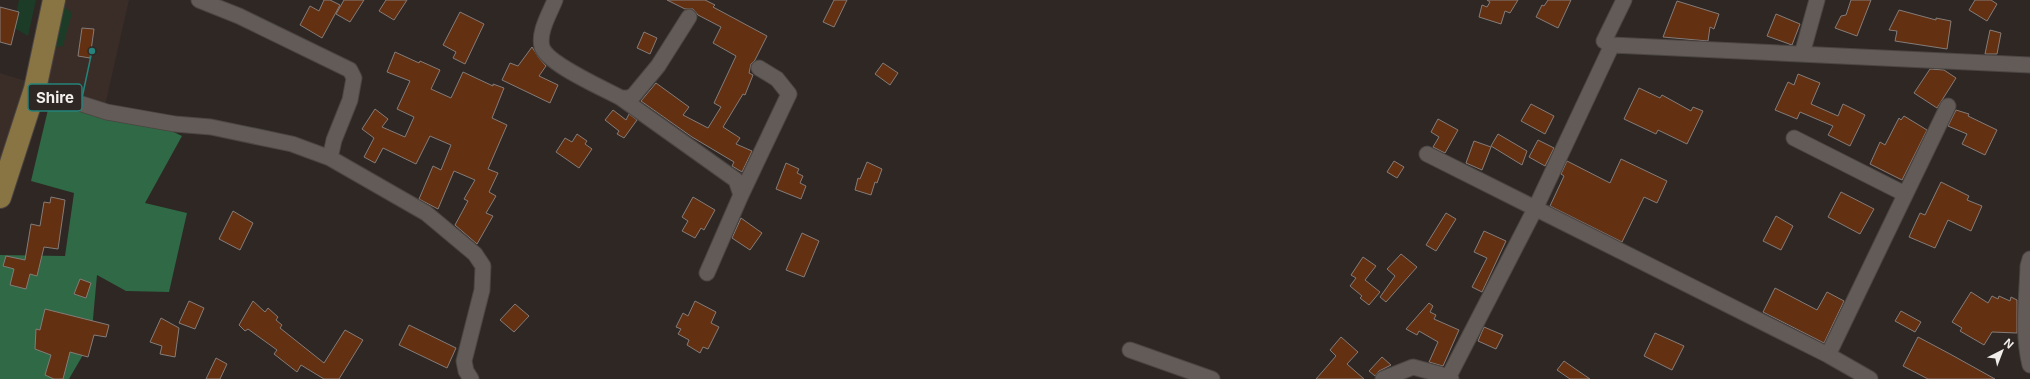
<svg xmlns="http://www.w3.org/2000/svg" width="2030" height="379" font-family="Inter,sans-serif">
	<rect width="100%" height="100%" fill="#2e2724"/>
	<path fill="#3a2d27" d="M63,0H129L105,106L62,92L43,82Z
		M0,73L26,81L0,160Z"/>
	<path fill="#1c3c27" d="M19,0H36L28,36L13,27Z
		M62,5L72,13L63,46L51,48Z"/>
	<path fill="#2f6945" d="M51,97L138,115L182,136L145,203L187,213L169,292L126,291L97,275L91,341L69,379H0V255L65,256L74,193L31,181Z"/>
	<path fill="#633012" stroke="#847c79" d="M324,0H330L340,5L322,38L300,25L310,6L319,11Z
		M344,0H364L350,22L336,14Z
		M386,0H407L394,20L379,11Z
		M667,0H705L715,5L713,7L767,36L755,60L751,64L749,73L753,75L745,95L743,94L723,127L740,138L736,144L752,151L742,172L732,166L734,162L692,137L641,101L656,83L689,107L683,115L708,128L721,107L714,103L736,56L713,43L721,27L698,15L693,9H685Z
		M834,0H847L834,27L823,22Z
		M1487,0H1518L1510,13L1505,11L1501,24L1479,17L1482,5L1487,7L1490,2Z
		M1548,0H1571L1558,28L1536,17L1542,5L1544,6Z
		M1851,0H1871L1857,36L1835,28L1841,16L1846,15Z
		M1975,0H1991L1997,4L1987,21L1969,10Z
		M1677,1L1719,14L1714,29L1710,27L1708,41L1663,37Z
		M0,7L19,12L11,45L0,42Z
		M1899,10L1936,20V18L1951,21L1947,49L1895,41L1897,31L1889,30Z
		M460,12L484,24L465,64L453,58L456,52L443,45Z
		M1776,14L1800,24L1792,45L1767,36Z
		M82,28L94,29L90,58L78,56Z
		M1990,30L2001,33L1997,54H1985Z
		M644,32L657,38L650,54L637,48Z
		M532,47L539,58L546,66L539,76L558,85L550,103L502,80L510,63L518,66Z
		M395,52L419,63L420,61L440,70L431,89L451,98L463,72L493,86V84L504,88L492,118L507,125L488,169L498,173L489,192L496,196L486,213L493,216L477,244L455,225L468,201L464,199L475,180L454,171L438,209L419,199L433,166L441,170L451,145L430,136L416,164L383,148L375,163L364,157L374,138L362,129L375,109L388,119L382,127L405,137L414,117L397,109L410,81L387,72Z
		M883,63L898,73L890,85L875,74Z
		M1930,69L1944,70L1956,78L1937,108L1914,93Z
		M1798,74L1820,83L1811,104L1838,116L1843,104L1865,115L1850,146L1828,135L1833,126L1800,112L1797,119L1775,110L1788,82L1794,85Z
		M1639,88L1660,98L1662,95L1691,111L1693,107L1703,111L1687,144L1658,130L1656,134L1624,119Z
		M1531,104L1554,116L1545,134L1521,121Z
		M613,110L626,120L629,114L637,120L624,138L617,134L619,131L605,120Z
		M1956,110L1969,114L1968,116L1997,130L1985,155L1962,144L1967,134L1948,126Z
		M1904,116L1927,130L1902,180L1870,164L1880,142L1885,145L1899,118L1901,120Z
		M1438,119L1458,130L1445,153L1433,147L1439,137L1431,132Z
		M577,134L587,141L585,144L592,149L579,168L556,152L565,138L572,142Z
		M1498,134L1527,151L1522,165L1491,146Z
		M1538,140L1554,148L1545,166L1529,157Z
		M1474,141L1491,147L1482,170L1466,163Z
		M1621,159L1667,181L1657,203L1644,197L1622,242L1550,206L1564,176L1561,174L1567,161L1610,183Z
		M1394,161L1404,167L1397,178L1387,172Z
		M867,162L882,169L877,183L875,182L871,195L855,190L858,178L860,179Z
		M786,163L799,169L797,173L803,176L800,183L806,186L801,199L776,189Z
		M1941,182L1969,196L1967,200L1982,206L1971,231L1948,220L1935,248L1909,237L1920,213L1925,215Z
		M1841,192L1874,209L1860,234L1828,217Z
		M51,197L65,200L58,249L44,247L37,276L30,274L26,289L10,285L14,269L3,266L6,256L25,260L31,224L40,226L44,202L50,203Z
		M693,197L715,210L704,230L701,228L695,238L682,231L688,221L682,217Z
		M233,211L253,223L240,250L219,239Z
		M1446,213L1456,219L1436,251L1426,245Z
		M1776,216L1793,226L1781,250L1763,241Z
		M741,218L762,233L750,250L732,238Z
		M1484,231L1506,241L1482,292L1472,287L1487,258L1474,252Z
		M802,233L819,241L804,277L786,270Z
		M1401,254L1417,267L1386,302L1380,297L1395,276L1387,269Z
		M1363,257L1376,266L1365,280L1380,292L1369,305L1360,298L1362,296L1350,286L1356,278L1351,275Z
		M80,279L91,283L86,298L74,294Z
		M1775,288L1817,310L1827,292L1844,301L1824,343L1763,312Z
		M1971,292L1988,303L1992,296L1998,299L1999,296L2010,301L2011,297L2017,300V333L1992,332L1984,345L1960,331L1962,328L1952,322Z
		M189,301L204,308L195,329L179,323Z
		M253,301L265,312L268,308L278,317L276,320L282,325L280,328L324,363L345,330L363,340L339,379H324L301,365L297,372L274,354L277,350L248,329L245,331L239,325Z
		M695,301L716,312L711,323L719,327L708,349L703,347L700,353L687,345L689,340L678,334L681,329L676,327L683,313L688,316Z
		M1429,303L1433,306L1430,312L1436,315L1434,319L1459,330L1443,366L1429,362L1438,342L1419,331L1417,335L1406,329Z
		M515,304L529,316L514,332L500,320Z
		M45,309L109,325L106,337L94,335L88,357L70,352L63,379H54L45,375L51,355L35,349L36,329L40,330Z
		M1901,311L1921,322L1915,332L1895,321Z
		M161,318L179,328L175,357L160,354L162,346L150,342Z
		M409,325L456,348L447,368L399,345Z
		M1484,327L1503,335L1496,349L1478,341Z
		M1655,333L1684,346L1672,370L1644,356Z
		M1341,337L1358,352L1347,364L1364,379H1316L1336,356L1330,350Z
		M1918,337L1950,354L1995,379H1928L1903,366Z
		M1382,357L1391,365L1379,371L1375,376L1369,371Z
		M216,358L227,364L220,379H206Z
		M1564,361L1574,368L1590,379H1570L1557,370Z"/>
	<g fill="none" stroke-linecap="round" stroke-linejoin="round">
		<defs>
			<path id="minor" d="M199,0L239,16L350,70L354,78L350,100L334,140L330,158
				M555,0C550,13 538,32 542,47C547,64 605,89 621,98H629L634,95L658,66L689,17
				M1624,0L1604,41L1612,45L2030,65
				M1802,54L1817,0
				M35,89L107,112L175,124L211,127L292,144L330,158L426,213L475,254L483,266L482,290L464,361L466,371L471,379
				M621,98L736,180L741,195L707,273
				M1794,138L1905,194
				M1427,154L1828,355L1870,379
				M741,195L789,94L777,79L759,68
				M2030,259L2028,266C2027,298 2022,333 2030,365
				M1130,350L1212,379
				M1828,355L1948,106
				M1448,378L1535,209L1612,45
				M1383,379L1413,367L1439,374L1451,379"/>
			<path id="primary" d="M0,197L35,89L54,0"/>
		</defs>
		<use href="#minor" stroke="#4b4543" stroke-width="17"/>
		<use href="#primary" stroke="#4b4543" stroke-width="24"/>
		<use href="#minor" stroke="#625b57" stroke-width="15"/>
		<use href="#primary" stroke="#897543" stroke-width="22"/>
	</g>
	<path fill="none" stroke="#26827b" stroke-width="1.5" d="M92 51L82 98"/>
	<circle fill="#26827b" stroke="#2e2724" stroke-width="1.5" cx="92" cy="51" r="4"/>
	<rect fill="#2e2724" stroke="#26827b" stroke-width="1.5" x="28" y="84" width="54" height="27" rx="4"/>
	<g font-size="15" text-anchor="middle" font-weight="bold" fill="#f2eeec">
		<text x="55" y="103">Shire</text>
	</g>
	<g transform="translate(2002 351) rotate(42)" stroke="#2e2724" stroke-width="3" paint-order="stroke">
	<path d="M0-3L7 15L0 10L-7 15Z" fill="#f2eeec"/>
	<text y="-6" font-size="11" font-weight="bold" text-anchor="middle" fill="#f2eeec">N</text>
	</g>
</svg>
